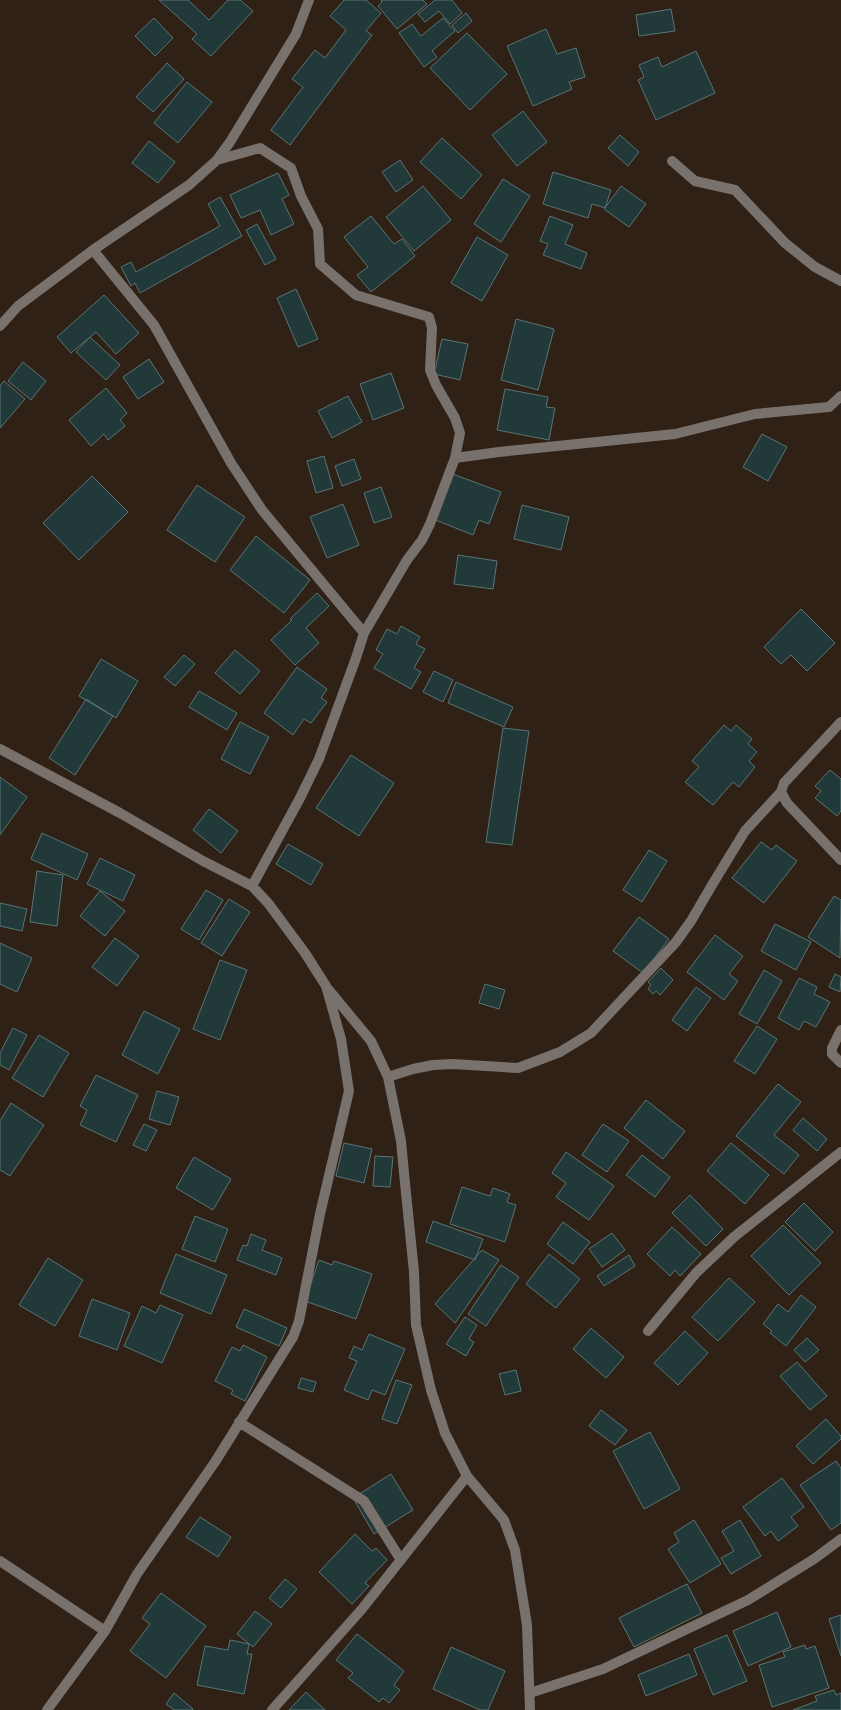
<svg xmlns="http://www.w3.org/2000/svg" width="841" height="1710" font-family="'Alegreya Sans',sans-serif">
	<rect width="100%" height="100%" fill="#302116"/>
	<path fill="#213939" stroke="#5a7474" d="M159,0H188L209,20L228,0H240L253,11L211,56L192,39L197,34Z
		M344,0H366L381,13L366,31L372,35L290,145L271,130L303,87L292,79L315,50L325,58L346,30L330,16Z
		M381,0H423L427,4L397,29L378,6L382,2Z
		M435,0H452L462,13L450,24L439,11L425,22L418,14Z
		M671,9L675,31L639,36L636,15Z
		M466,13L472,21L458,33L452,25Z
		M154,18L173,38L155,56L135,36Z
		M443,18L455,31L432,51L437,57L424,67L399,33L412,24L421,36Z
		M546,29L557,54L576,48L585,77L569,82L572,89L533,106L507,46Z
		M467,33L507,74L470,110L430,68Z
		M696,51L715,93L656,120L638,80L644,77L639,65L658,57L662,67Z
		M167,63L184,79L153,112L136,97Z
		M187,82L212,102L178,143L154,123Z
		M523,111L547,142L517,166L492,135Z
		M620,135L639,152L628,166L608,148Z
		M442,138L482,175L461,199L420,162Z
		M149,141L175,162L158,183L132,163Z
		M400,160L413,180L396,192L382,172Z
		M553,172L611,190L605,208L592,204L588,218L543,204Z
		M278,173L289,195L282,199L294,224L271,235L260,210L241,218L230,195Z
		M503,179L530,196L501,242L474,224Z
		M423,186L451,220L414,251L386,217Z
		M621,186L646,204L629,227L604,209Z
		M220,197L242,236L140,293L135,283L131,286L121,267L131,262L136,272L220,226L208,204Z
		M371,216L394,244L402,239L415,256L371,292L357,275L368,267L344,237Z
		M550,216L573,225L565,244L587,253L581,269L543,255L548,244L540,241Z
		M257,224L276,259L265,265L246,230Z
		M477,237L508,255L482,301L451,283Z
		M296,289L318,339L298,347L277,298Z
		M104,295L139,333L116,354L96,332L71,353L57,337Z
		M516,319L554,329L538,390L501,380Z
		M90,337L120,365L106,380L76,352Z
		M442,339L468,344L460,380L434,374Z
		M149,359L164,382L138,399L123,377Z
		M23,362L46,381L31,400L8,381Z
		M391,373L404,408L373,420L360,384Z
		M4,381L25,399L0,428V386Z
		M106,388L127,413L120,420L125,426L108,440L104,434L91,446L69,420Z
		M505,389L548,397L546,407L555,408L549,440L497,430Z
		M348,396L362,422L332,438L318,411Z
		M762,434L787,447L768,481L743,467Z
		M324,456L333,488L316,493L307,461Z
		M354,459L361,479L342,486L335,466Z
		M450,473L501,492L489,524L479,520L473,535L433,519Z
		M92,476L128,512L79,560L43,523Z
		M197,485L245,517L215,562L167,530Z
		M381,487L392,517L374,523L364,493Z
		M343,504L359,545L327,558L310,517Z
		M522,505L569,517L561,550L514,539Z
		M256,536L310,580L284,613L230,570Z
		M458,555L497,561L493,589L454,584Z
		M317,593L329,606L306,628L319,643L295,665L271,640L292,620L290,619Z
		M801,609L835,643L807,671L791,655L781,664L764,647Z
		M401,626L420,637L416,644L425,649L414,668L421,672L411,689L374,668L383,654L376,650L387,629L397,634Z
		M235,650L260,671L240,694L215,673Z
		M184,655L195,664L175,686L164,677Z
		M101,659L138,681L116,718L79,696Z
		M297,667L327,689L321,698L327,702L311,723L304,719L293,735L264,713Z
		M434,671L453,680L443,702L423,692Z
		M456,682L513,707L504,727L448,703Z
		M199,691L237,713L227,730L189,707Z
		M86,699L113,716L75,775L49,758Z
		M240,722L269,737L250,774L221,759Z
		M724,725L731,731L736,725L752,739L748,744L757,752L749,761L755,767L739,787L733,782L713,805L685,782L699,767L692,761Z
		M503,728L529,731L512,845L486,842Z
		M351,755L394,783L359,836L316,808Z
		M830,770L841,779V811L837,816L815,798L821,791L815,786Z
		M0,777L27,797L0,835Z
		M209,809L238,831L221,853L193,830Z
		M42,833L88,854L77,880L31,859Z
		M761,842L772,850L776,845L797,861L764,903L732,878Z
		M288,844L323,864L311,885L276,864Z
		M649,850L667,861L642,902L623,890Z
		M100,858L135,875L123,901L87,884Z
		M37,871L63,875L57,926L30,922Z
		M206,890L223,900L199,940L181,929Z
		M100,891L125,911L105,936L80,916Z
		M834,896L841,900L840,958L808,937Z
		M229,899L250,912L222,956L201,943Z
		M0,903L27,909L22,931L0,926Z
		M639,917L669,939L643,973L613,951Z
		M775,924L811,942L796,970L761,951Z
		M715,935L743,956L729,974L738,981L724,1000L687,972Z
		M115,938L139,956L117,986L92,967Z
		M0,943L32,958L17,992L0,984Z
		M220,960L247,970L220,1040L193,1029Z
		M661,968L673,980L660,995L656,991L653,994L648,989L651,985L648,982Z
		M764,970L782,981L757,1024L739,1014Z
		M835,974L841,977L840,992L829,987Z
		M799,978L817,987L814,994L830,1002L816,1027L804,1021L799,1030L778,1018Z
		M485,984L505,990L499,1009L479,1003Z
		M696,987L711,998L687,1031L672,1020Z
		M144,1011L180,1029L158,1074L122,1055Z
		M757,1026L777,1039L755,1074L734,1061Z
		M13,1028L27,1035L9,1070L0,1065V1053Z
		M39,1035L69,1053L43,1097L12,1078Z
		M96,1075L138,1095L116,1142L80,1125L87,1110L80,1106Z
		M778,1084L801,1102L774,1135L799,1155L784,1174L736,1136Z
		M157,1091L179,1097L170,1125L149,1119Z
		M646,1100L685,1131L663,1159L624,1128Z
		M11,1103L44,1125L10,1176L0,1170V1121Z
		M803,1118L827,1139L817,1151L793,1130Z
		M144,1124L157,1130L146,1151L133,1145Z
		M603,1124L629,1141L607,1172L582,1155Z
		M344,1143L372,1149L364,1183L336,1176Z
		M731,1143L769,1175L745,1204L707,1171Z
		M566,1152L614,1186L589,1220L556,1197L566,1183L552,1173Z
		M642,1155L670,1177L655,1197L626,1175Z
		M375,1156L393,1157L390,1187L373,1186Z
		M194,1157L231,1179L213,1210L176,1188Z
		M462,1187L490,1196L493,1188L510,1194L507,1202L516,1205L505,1242L450,1224Z
		M690,1195L723,1229L706,1246L672,1213Z
		M804,1203L833,1232L815,1251L785,1222Z
		M195,1216L228,1229L215,1262L182,1249Z
		M433,1221L483,1239L475,1260L426,1242Z
		M563,1222L590,1242L573,1264L547,1244Z
		M783,1225L821,1263L789,1295L751,1256Z
		M672,1227L701,1254L680,1276L675,1270L670,1276L647,1254Z
		M612,1233L625,1250L602,1267L589,1249Z
		M251,1234L266,1240L262,1250L282,1258L276,1275L237,1260L243,1245L247,1246Z
		M482,1250L499,1260L455,1323L435,1304Z
		M176,1254L227,1275L211,1314L160,1293Z
		M549,1254L580,1279L556,1308L526,1284Z
		M629,1255L635,1266L604,1286L597,1276Z
		M48,1258L83,1280L55,1326L19,1305Z
		M319,1260L332,1265L334,1261L372,1274L356,1319L305,1301Z
		M501,1265L519,1277L486,1326L468,1314Z
		M729,1278L755,1302L718,1341L692,1317Z
		M801,1295L816,1307L786,1346L770,1333L772,1331L763,1324L778,1304L788,1312Z
		M92,1299L130,1313L117,1350L79,1336Z
		M160,1305L183,1315L162,1363L124,1346L142,1306L156,1313Z
		M244,1309L287,1328L279,1346L236,1327Z
		M465,1317L477,1325L469,1339L474,1342L466,1356L446,1344Z
		M591,1328L624,1357L606,1378L573,1349Z
		M685,1331L708,1353L678,1385L654,1363Z
		M369,1334L405,1349L385,1395L372,1390L368,1400L344,1390L357,1361L349,1358L354,1346L362,1350Z
		M807,1338L819,1350L805,1362L794,1350Z
		M243,1345L267,1357L245,1401L231,1394L233,1390L215,1381L232,1347L240,1351Z
		M797,1362L827,1396L810,1410L780,1376Z
		M516,1370L521,1391L505,1395L499,1374Z
		M301,1378L316,1382L313,1392L298,1388Z
		M396,1380L412,1385L397,1424L382,1419Z
		M601,1410L627,1430L615,1445L589,1426Z
		M826,1419L841,1436V1439L813,1464L796,1446Z
		M650,1432L680,1489L644,1509L613,1451Z
		M836,1461L841,1468V1523L831,1530L800,1485Z
		M391,1474L413,1510L374,1534L353,1498Z
		M782,1478L804,1507L791,1517L798,1526L778,1541L771,1531L765,1536L743,1507Z
		M200,1517L231,1537L218,1557L186,1537Z
		M694,1520L721,1564L690,1583L668,1549L679,1542L674,1533Z
		M740,1520L761,1556L731,1574L721,1558L734,1551L722,1531Z
		M355,1534L372,1551L376,1548L387,1560L365,1583L369,1586L352,1604L319,1572Z
		M285,1579L297,1589L281,1608L269,1598Z
		M687,1584L702,1613L634,1647L619,1618Z
		M161,1593L206,1626L166,1678L130,1651L150,1624L142,1618Z
		M255,1611L272,1624L253,1647L237,1634Z
		M777,1612L791,1647L748,1666L733,1631Z
		M841,1615V1656L829,1619Z
		M357,1634L404,1671L394,1685L400,1690L389,1703L383,1698L379,1702L348,1678L353,1673L336,1660Z
		M727,1635L747,1681L713,1695L694,1649Z
		M230,1640L249,1644L247,1654H252L244,1694L197,1685L205,1646L228,1650Z
		M805,1645L806,1649L815,1646L829,1688L772,1707L759,1665L785,1657L783,1652Z
		M451,1647L505,1671L488,1710H480L433,1689Z
		M689,1654L697,1675L646,1696L638,1675Z
		M834,1690L836,1695L841,1693V1710H793L817,1701L815,1696Z
		M306,1692L325,1710H289Z
		M174,1693L193,1709L192,1710H174L166,1704Z"/>
	<g fill="none" stroke-linecap="round" stroke-linejoin="round">
		<path stroke="#79716b" stroke-width="10" d="M217,160L260,148L291,168L301,196L318,229L320,264L356,295L429,317L432,328L430,370L436,385L455,418L460,433L455,458L430,524L422,540L407,560L364,633L356,658L319,759L300,798L252,886
			M672,161L695,181L735,190L785,243L815,267L841,281
			M93,250L154,325L231,463L262,510L364,633
			M0,326L18,306L93,250L189,185L217,160L230,142L296,34L309,0
			M455,458L499,452L675,434L755,414L829,407L841,396
			M841,722L784,783L781,792L787,803L841,860
			M0,749L120,813L203,861L252,886L268,903L305,953L326,986L341,1039L349,1091L320,1214L299,1321L293,1337L215,1462L137,1574L105,1631L47,1710
			M328,989L371,1041L388,1077L401,1141L404,1173L414,1272L416,1325L431,1390L445,1433L467,1476L504,1520L515,1550L527,1625L530,1710
			M841,1030L832,1048V1054L841,1063
			M388,1077L413,1069L433,1065L453,1064L518,1068L560,1052L591,1033L676,942L691,921L712,885L745,831L781,792
			M648,1331L696,1273L734,1237L841,1152
			M239,1422L364,1501L401,1560
			M0,1561L105,1631
			M530,1693L603,1669L748,1600L814,1559L841,1539
			M272,1710L362,1609L467,1476"/>
	</g>
</svg>
